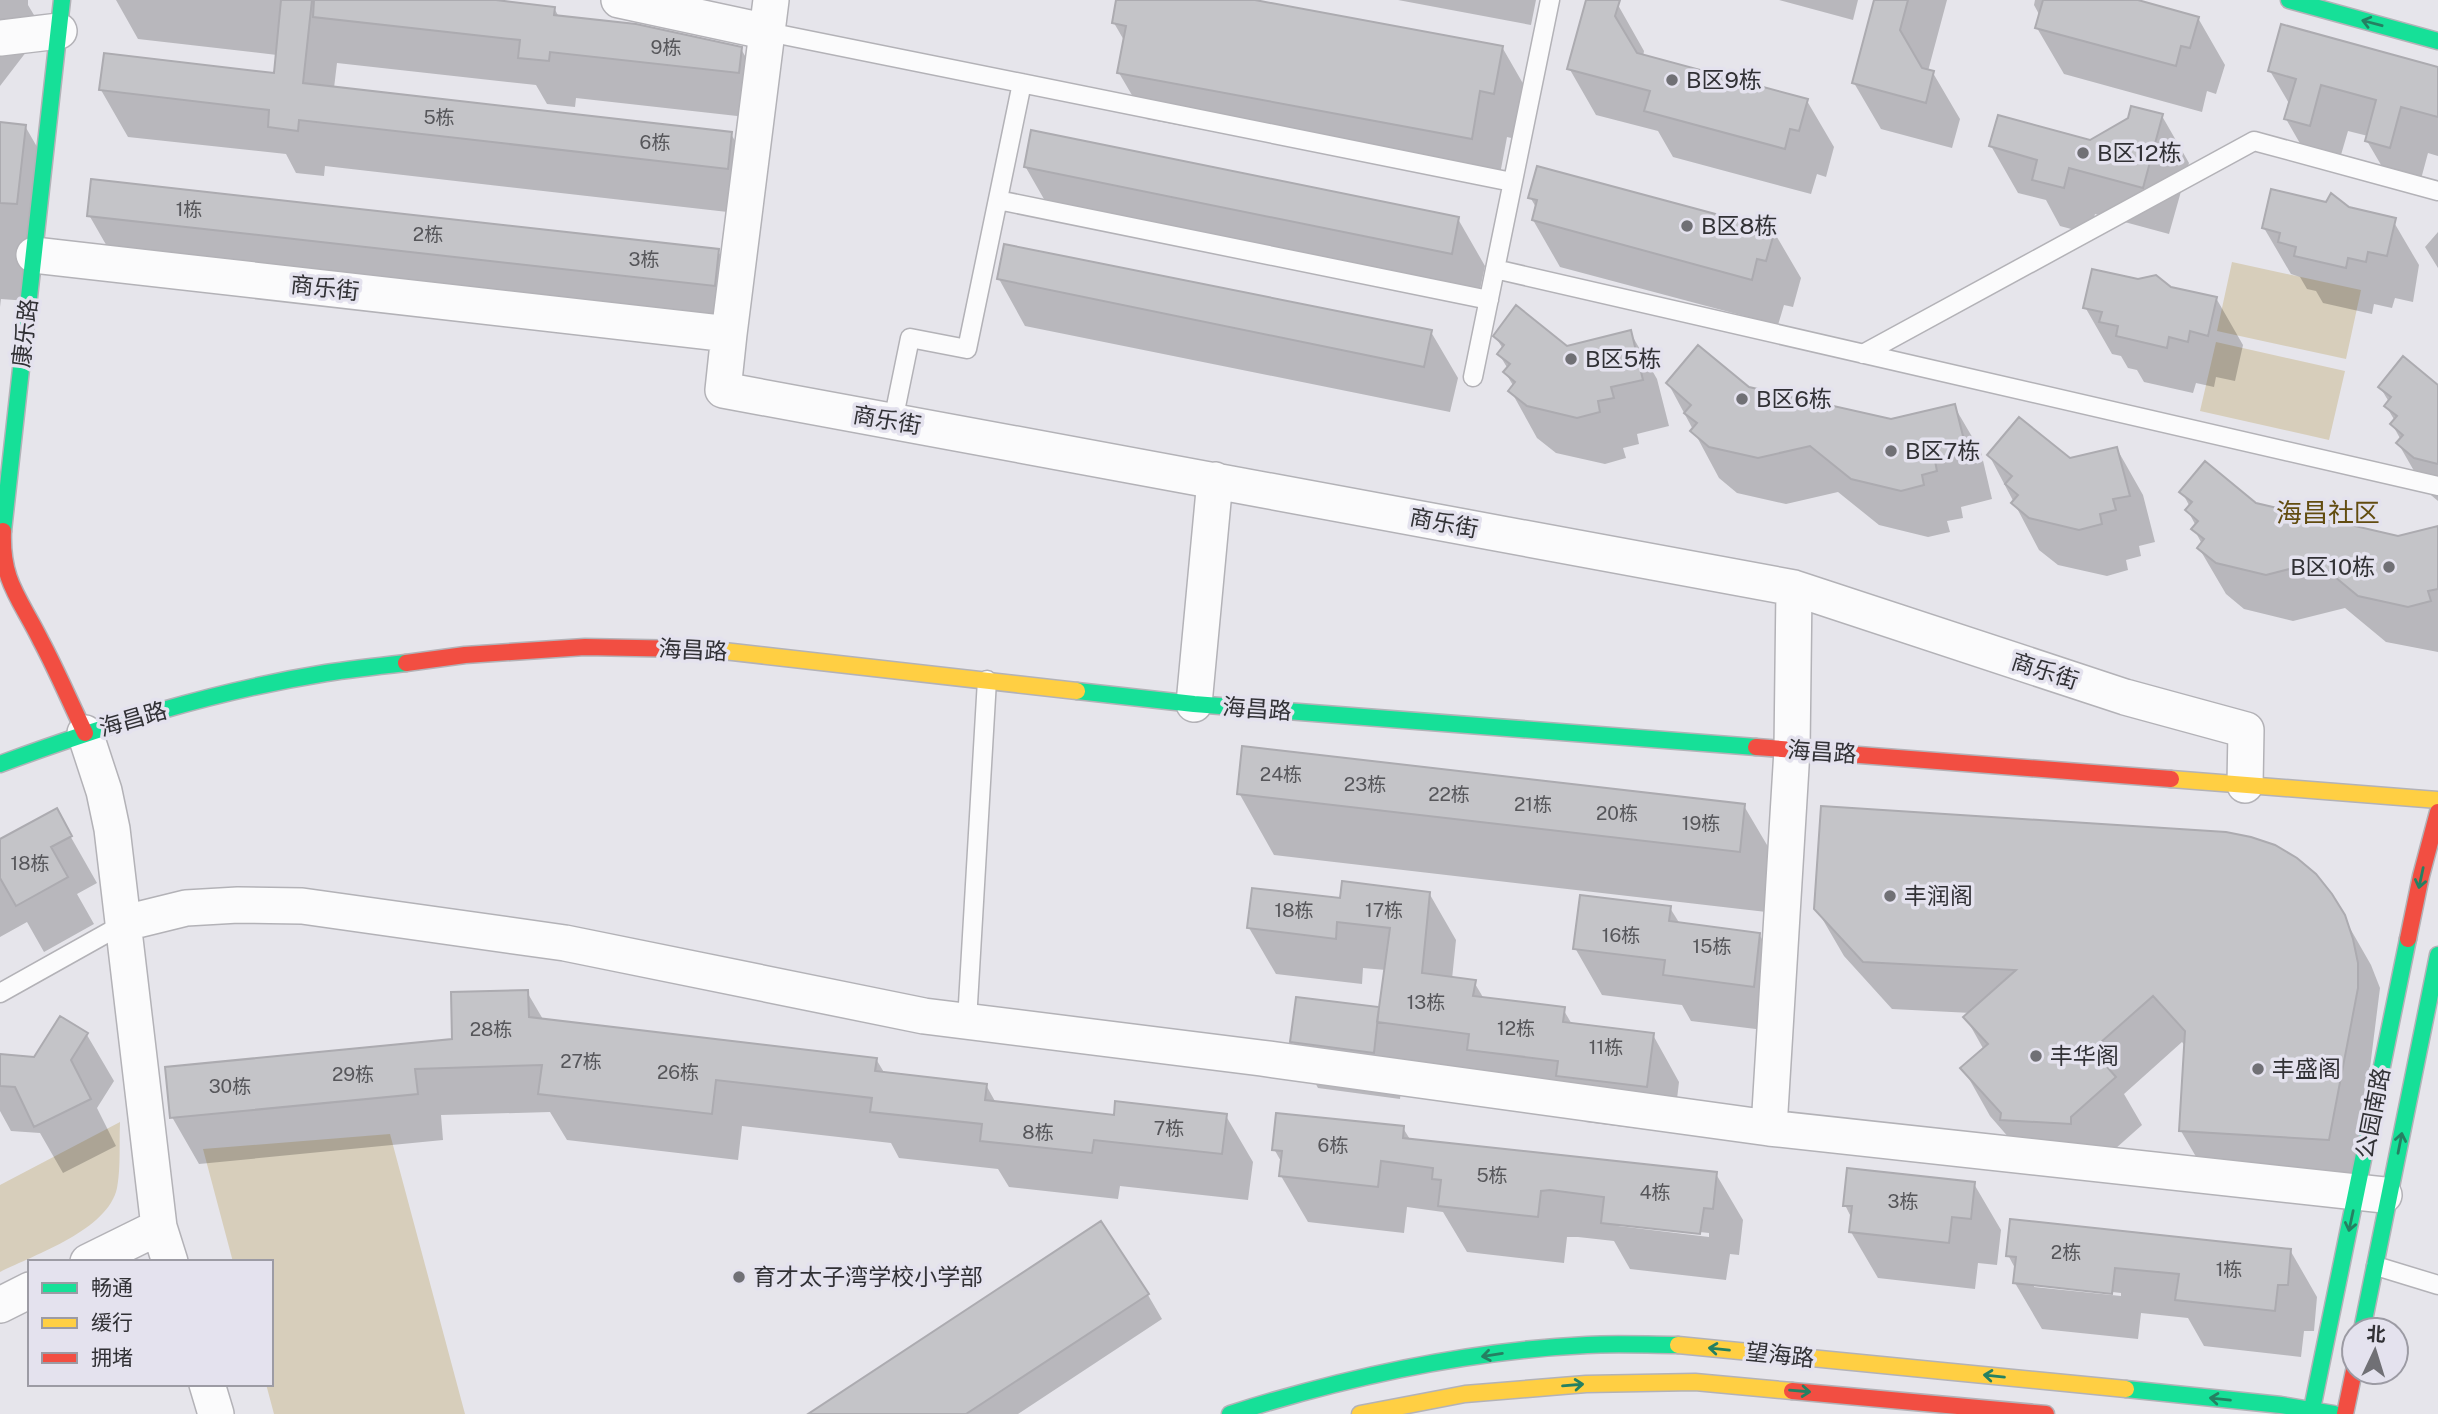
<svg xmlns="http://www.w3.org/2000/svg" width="2438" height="1414" font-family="'Public Sans','Noto Sans SC',sans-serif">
	<rect width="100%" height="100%" fill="#e6e5eb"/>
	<path fill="#d7cebb" d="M2232,262L2361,290L2346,359L2217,331Z
		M2216,342L2345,371L2329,440L2200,411Z
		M120,1122C119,1143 121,1167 117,1188C108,1230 36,1254 0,1272V1185Z
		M390,1134L465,1414H274L266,1384H271V1262H233L203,1149Z"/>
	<path fill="#0003" fill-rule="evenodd" d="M0,0H28V5L43,30L0,86Z
		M116,0H481L554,8L559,17L741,49L768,95L765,119L576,98L575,107L547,104L536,85L337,63L334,88L731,134L758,180L754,215L325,166L324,176L296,173L286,154L128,137L101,90L275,74L277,55L138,39Z
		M1118,0H1246L1502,47L1529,94L1520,140L1507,137L1498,185L1146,119L1119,73L1125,42L1114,23Z
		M1398,0H1536L1531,25Z
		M1588,0H1600L1618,5L1644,51L1643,57L1807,101L1834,147L1826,177L1817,174L1811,194L1673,157L1658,131L1596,115L1569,68Z
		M1779,0H1858L1853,20Z
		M1876,0H1947L1928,71L1933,73L1960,119L1952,148L1881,129L1854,83Z
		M2035,0H2131L2198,18L2225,65L2216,94L2207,91L2202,112L2064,74L2037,28L2040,16L2034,5Z
		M2438,69V156L2428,153L2417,194L2394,187L2367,141L2368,136L2348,131L2336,172L2313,166L2286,119L2290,105L2270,71Z
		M2162,116L2189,163L2169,234L2095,214L2090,234L2060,226L2046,200L2018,193L1991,146L2090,142Z
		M0,124L25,126L44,159L28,301L1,299L0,307Z
		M1025,166L1458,219L1485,266L1478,299L1052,213Z
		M1530,197L1774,232L1801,278L1793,307L1784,305L1778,325L1560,267L1533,220L1537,209Z
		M89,215L718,251L745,298L741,332L116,262Z
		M2392,219L2419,265L2413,302L2395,298L2392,308L2374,304L2372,314L2323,303L2316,291L2307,289L2300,277L2291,274L2264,228Z
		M2438,232V268L2425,247Z
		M999,279L1431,332L1458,378L1450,412L1025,326Z
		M2171,288L2216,298L2243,345L2235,381L2216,377L2214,387L2196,383L2193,393L2144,382L2137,370L2128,368L2121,356L2112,354L2085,307Z
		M1630,332L1657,379L1669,426L1637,434L1639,444L1623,448L1626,458L1605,464L1556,453L1537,438L1511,391L1514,387L1505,372L1508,369L1499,354L1503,349L1495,336L1567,348Z
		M1668,383L1748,388L1891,421L1954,406L1981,452L1992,499L1961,507L1963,518L1947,521L1950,532L1928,537L1879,525L1838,492L1786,504L1737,493L1719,478Z
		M2380,387H2438V501L2425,490L2398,443L2401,440L2392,424L2395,421L2386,406L2389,402Z
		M2117,449L2143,495L2155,542L2139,546L2141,556L2126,560L2128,570L2107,576L2058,565L2039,550L1989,455L2069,460Z
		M2182,492L2255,504L2398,538L2438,528V652L2386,642L2345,608L2293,621L2244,609L2226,594L2199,548L2202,544L2194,529L2196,526L2188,511L2190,507Z
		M1239,793L1744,806L1780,867L1775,913L1274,855Z
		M56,811L97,883L77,894L94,924L44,952L27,922L0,937V841Z
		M1429,893L1456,940L1452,979L1474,982L1484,999L1563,1009L1573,1026L1653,1035L1679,1082L1673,1133L1585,1122L1575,1106L1404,1064L1400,1099L1318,1088L1292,1041L1380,1013L1386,970L1363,968L1362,984L1276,974L1249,928L1342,900Z
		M2331,895L2371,965L2380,988L2355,1187L2209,1179L2181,1131L2186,1047L2182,1042L2124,1094L2142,1125L2097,1165L2017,1147L1990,1116L1963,1068L1984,1050L1966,1018L1971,1013L1892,1009L1844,956L1816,908Z
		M1670,908L1680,924L1759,934L1786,981L1780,1032L1691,1021L1682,1005L1602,995L1575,948Z
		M527,992L544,1021L876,1059L885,1074L986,1085L996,1103L1115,1117L1226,1116L1253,1162L1248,1200L1120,1186L1118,1199L1009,1187L998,1169L899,1158L891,1143L742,1126L738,1160L567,1140L550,1112L441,1115L443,1140L199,1164L172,1117L454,1041Z
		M87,1035L114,1081L97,1108L116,1146L63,1173L40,1133L11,1131L0,1111V1055L35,1059Z
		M1403,1128L1411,1141L1716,1174L1743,1220L1739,1255L1730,1254L1726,1280L1630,1269L1614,1241L1578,1237H1567L1564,1263L1467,1252L1443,1212L1407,1207L1404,1233L1308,1222L1281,1176L1282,1163L1274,1149ZM1618,1223L1709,1233V1237L1618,1226Z
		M1974,1184L2001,1230L1997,1265L1978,1263L1975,1289L1878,1278L1851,1232L1852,1219L1845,1205Z
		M2290,1250L2317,1297L2314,1331H2304L2301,1357L2204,1346L2188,1318L2141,1313L2138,1339L2042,1329L2015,1283L2016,1270L2008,1255ZM2034,1283L2121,1293V1296L2034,1287Z
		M1148,1295L1162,1319L1018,1414H811Z"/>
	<path fill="#c4c4c8" stroke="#acabb0" stroke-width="2" d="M281,0H312L303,83L732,132L728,169L299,120L298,131L268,127L269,110L99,90L104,53L274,73Z
		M314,0H496L555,7L554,15L636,24L742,47L739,73L550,52L549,61L518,58L520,40L313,17Z
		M1116,0H1255L1503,46L1494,94L1480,91L1472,139L1117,73L1126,26L1112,23Z
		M1586,0H1620L1615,16L1637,53L1808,99L1799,131L1790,129L1785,149L1644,111L1650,91L1567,69Z
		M1874,0H1908L1900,30L1922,68L1934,71L1926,103L1852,83Z
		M2043,0H2138L2199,17L2190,48L2181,46L2176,66L2035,28Z
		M2281,24L2438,67V117L2401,107L2390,148L2365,141L2376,100L2321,85L2310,126L2284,119L2296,79L2268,71Z
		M2131,106L2163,114L2143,188L2069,168L2064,188L2032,180L2037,160L1989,146L1998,115L2090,140L2128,118Z
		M0,122L26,125L17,204L0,203Z
		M1031,130L1459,217L1452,254L1024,167Z
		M1537,166L1775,230L1766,261L1757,259L1752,280L1532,220L1537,200L1528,198Z
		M91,179L719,249L715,286L87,216Z
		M2271,189L2326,202L2331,193L2349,207L2396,218L2387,256L2368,252L2366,262L2348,258L2346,268L2294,256L2296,247L2278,242L2280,233L2262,228Z
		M1004,244L1432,330L1424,367L997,279Z
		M2092,269L2138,279L2156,275L2171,287L2217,297L2208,336L2190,331L2188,342L2169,337L2167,348L2116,336L2118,326L2099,322L2102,312L2083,308Z
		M1516,305L1567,346L1631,330L1643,380L1611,387L1614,398L1598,401L1600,412L1577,418L1527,406L1508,391L1515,382L1503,372L1510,364L1497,354L1504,345L1493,336Z
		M1698,345L1749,387L1891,419L1955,404L1967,452L1935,461L1937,471L1922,475L1924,485L1901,491L1851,479L1810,446L1758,458L1709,447L1690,431L1697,423L1684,413L1691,405L1666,383Z
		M2403,356L2438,385V464L2414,458L2396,443L2403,435L2390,424L2397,416L2384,406L2391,397L2378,387Z
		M2019,417L2070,458L2117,447L2130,496L2113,499L2116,510L2100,514L2102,524L2079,530L2029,518L2011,503L2018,495L2005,484L2012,476L1987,455Z
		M2205,461L2256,503L2398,536L2438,526V589L2428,591L2431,601L2408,607L2358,596L2317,562L2266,575L2216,563L2197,548L2204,539L2191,529L2198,521L2185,510L2192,502L2179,492Z
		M1242,746L1745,804L1740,852L1237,794Z
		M1821,806L2226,832L2251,837L2275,845L2297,858L2316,874L2332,894L2345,915L2353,939L2358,963V988L2329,1140L2179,1131L2185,1031L2153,996L2092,1050L2116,1077L2071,1117V1124L2000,1120L2001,1113L1960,1068L1988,1044L1963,1017L2016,970L1863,962L1814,909Z
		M57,808L72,836L51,847L68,877L16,906L0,878V839Z
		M1342,881L1430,892L1422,973L1476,980L1473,996L1565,1007L1563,1022L1654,1033L1647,1087L1556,1076L1558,1061L1467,1050L1469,1034L1377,1022L1390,928L1337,922L1336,939L1247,928L1252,888L1340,898Z
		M1580,895L1671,906L1669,921L1760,933L1754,987L1663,975L1665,960L1573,949Z
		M528,990L529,1017L877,1058L875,1071L987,1084L985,1100L1114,1115L1115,1101L1227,1114L1222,1154L1094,1140L1092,1153L980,1141L982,1124L870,1112L872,1098L716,1080L712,1114L538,1094L542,1065L415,1069L418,1094L170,1118L165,1067L452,1039L451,992Z
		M1296,997L1379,1007L1374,1053L1290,1042Z
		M60,1016L88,1033L71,1060L91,1099L34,1127L15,1087L0,1086V1054L34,1057Z
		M1276,1113L1404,1126L1403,1138L1717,1172L1713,1209L1704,1208L1700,1234L1601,1223L1604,1197L1550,1190L1541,1191L1538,1217L1438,1206L1441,1180L1432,1179L1433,1168L1381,1161L1378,1187L1279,1176L1282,1151L1272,1150Z
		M1847,1168L1975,1182L1971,1219L1952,1217L1949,1243L1849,1232L1852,1206H1843Z
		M2010,1219L2291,1249L2288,1285H2278L2275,1311L2175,1300L2179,1274L2115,1268L2112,1294L2013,1283L2016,1257L2006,1256Z
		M1101,1221L1149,1294L966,1414H808Z"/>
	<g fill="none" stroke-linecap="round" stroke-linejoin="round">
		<defs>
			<path id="lane" d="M768,32L1512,182
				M998,200L1489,300
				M1495,269L2438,486
				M1863,354L2254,141L2438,191
				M1473,377L1550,0
				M893,421L910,338L967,349L1022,83
				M0,993L125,923
				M967,1021L987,680
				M2376,1266L2438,1285"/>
			<path id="street" d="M619,0L768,32
				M0,38L59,31
				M34,255L729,334L723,390L1794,588L2125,697L2246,730L2245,785
				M729,334L771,0
				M1194,704L1215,480
				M85,733L104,791L112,829L159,1227L170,1262
				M125,923L186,908L238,905L302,906L565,943L924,1016L1261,1058L1769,1128L2384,1195
				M1769,1128L1792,750L1794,588
				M88,1262L159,1227
				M0,1305L30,1290
				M207,1384L216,1414"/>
			<path id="fast" d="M2289,0L2438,41
				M3,531L62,0
				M1077,691L1194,704L1756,747
				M0,764C106,725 214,691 326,673C352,669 379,666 406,663
				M2362,1330L2438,955
				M2126,1389L2281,1405L2334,1414
				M1230,1414C1346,1377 1465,1351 1587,1345C1617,1343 1647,1345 1678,1345
				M2311,1414L2408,939"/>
			<path id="slow" d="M687,649H706L1077,691
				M2171,779L2438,800
				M1678,1345L2126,1389
				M1360,1414L1465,1394L1586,1384L1695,1382L1792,1391"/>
			<path id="jam" d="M3,531C1,582 20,598 41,641C57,671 70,702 85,733
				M406,663L465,655L585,647L687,649
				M1756,747L2171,779
				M2408,939L2421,876L2438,812
				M1792,1391L2046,1414
				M2345,1414L2354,1371"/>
		</defs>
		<use href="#lane" stroke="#b3b2b7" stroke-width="21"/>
		<use href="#street" stroke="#b3b2b7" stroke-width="38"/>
		<use href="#fast" stroke="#b3b2b7" stroke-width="19"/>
		<use href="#slow" stroke="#b3b2b7" stroke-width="19"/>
		<use href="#jam" stroke="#b3b2b7" stroke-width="19"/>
		<use href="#lane" stroke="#fbfbfc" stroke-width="18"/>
		<use href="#street" stroke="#fbfbfc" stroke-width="35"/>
		<use href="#fast" stroke="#16e098" stroke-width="16"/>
		<use href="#slow" stroke="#ffcf43" stroke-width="16"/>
		<use href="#jam" stroke="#f24e42" stroke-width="16"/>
	</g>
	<defs><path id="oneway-shaft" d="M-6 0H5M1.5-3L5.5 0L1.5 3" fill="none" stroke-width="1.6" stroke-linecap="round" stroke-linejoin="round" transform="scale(1.75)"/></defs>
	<g stroke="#258062">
		<use href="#oneway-shaft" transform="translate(2372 23) rotate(-165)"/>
		<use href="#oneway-shaft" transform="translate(2421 878) rotate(102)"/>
		<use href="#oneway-shaft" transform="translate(2400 1143) rotate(-79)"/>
		<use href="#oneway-shaft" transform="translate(2351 1221) rotate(102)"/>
		<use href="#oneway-shaft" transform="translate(1719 1349) rotate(-174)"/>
		<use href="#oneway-shaft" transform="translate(1492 1355) rotate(171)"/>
		<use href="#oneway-shaft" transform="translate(1994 1376) rotate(-174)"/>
		<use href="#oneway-shaft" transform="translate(1573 1385) rotate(-5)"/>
		<use href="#oneway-shaft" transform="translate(1800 1391) rotate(5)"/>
		<use href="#oneway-shaft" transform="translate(2220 1399) rotate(-174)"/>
	</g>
	<g fill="#707075" stroke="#e4e2ee" stroke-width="2.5">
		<circle cx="1672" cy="80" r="7"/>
		<circle cx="2083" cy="153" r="7"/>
		<circle cx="1687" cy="226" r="7"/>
		<circle cx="1571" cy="359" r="7"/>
		<circle cx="1742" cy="399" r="7"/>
		<circle cx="1891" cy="451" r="7"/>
		<circle cx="2389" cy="567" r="7"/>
		<circle cx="1890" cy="896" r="7"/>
		<circle cx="2036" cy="1056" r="7"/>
		<circle cx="2258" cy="1069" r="7"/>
		<circle cx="739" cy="1277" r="7"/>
	</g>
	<g text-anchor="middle" stroke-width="7" stroke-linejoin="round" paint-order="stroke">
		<g font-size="19" fill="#56565a">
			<text x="666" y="54">9栋</text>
			<text x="439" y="124">5栋</text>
			<text x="655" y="149">6栋</text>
			<text x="189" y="216">1栋</text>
			<text x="428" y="241">2栋</text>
			<text x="644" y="266">3栋</text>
			<text x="1281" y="781">24栋</text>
			<text x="1365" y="791">23栋</text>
			<text x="1449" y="801">22栋</text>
			<text x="1533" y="811">21栋</text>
			<text x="1617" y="820">20栋</text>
			<text x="1701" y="830">19栋</text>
			<text x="30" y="870">18栋</text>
			<text x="1294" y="917">18栋</text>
			<text x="1384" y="917">17栋</text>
			<text x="1621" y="942">16栋</text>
			<text x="1712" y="953">15栋</text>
			<text x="1426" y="1009">13栋</text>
			<text x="1516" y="1035">12栋</text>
			<text x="491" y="1036">28栋</text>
			<text x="1606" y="1054">11栋</text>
			<text x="581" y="1068">27栋</text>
			<text x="678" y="1079">26栋</text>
			<text x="353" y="1081">29栋</text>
			<text x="230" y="1093">30栋</text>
			<text x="1169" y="1135">7栋</text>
			<text x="1038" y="1139">8栋</text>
			<text x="1333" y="1152">6栋</text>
			<text x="1492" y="1182">5栋</text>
			<text x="1655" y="1199">4栋</text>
			<text x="1903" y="1208">3栋</text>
			<text x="2066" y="1259">2栋</text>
			<text x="2229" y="1276">1栋</text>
		</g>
		<g font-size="23" fill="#313135" stroke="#e4e2ee" text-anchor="start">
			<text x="1686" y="88">B区9栋</text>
			<text x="2097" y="161">B区12栋</text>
			<text x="1701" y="234">B区8栋</text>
			<text x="1585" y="367">B区5栋</text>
			<text x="1756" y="407">B区6栋</text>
			<text x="1905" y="459">B区7栋</text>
			<text x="2375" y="575" text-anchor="end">B区10栋</text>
			<text x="1904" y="904">丰润阁</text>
			<text x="2050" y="1064">丰华阁</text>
			<text x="2272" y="1077">丰盛阁</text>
			<text x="753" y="1285">育才太子湾学校小学部</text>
		</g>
		<g font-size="23" fill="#313135" stroke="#e4e2ee">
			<text transform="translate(325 288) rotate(6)" y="8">商乐街</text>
			<text transform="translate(25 333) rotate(-83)" y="8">康乐路</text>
			<text transform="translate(887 420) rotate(10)" y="8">商乐街</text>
			<text transform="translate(1444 523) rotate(11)" y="8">商乐街</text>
			<text transform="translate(693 650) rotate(3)" y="8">海昌路</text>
			<text transform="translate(2045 671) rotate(18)" y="8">商乐街</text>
			<text transform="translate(1257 709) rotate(4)" y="8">海昌路</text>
			<text transform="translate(133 719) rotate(-16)" y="8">海昌路</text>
			<text transform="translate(1822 752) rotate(4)" y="8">海昌路</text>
			<text transform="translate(2373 1113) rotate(-79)" y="8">公园南路</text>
			<text transform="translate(1780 1355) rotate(6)" y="8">望海路</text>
		</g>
		<g font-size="26" fill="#624c10" stroke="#e4e2ee">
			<text x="2328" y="522">海昌社区</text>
		</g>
	</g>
	<rect x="28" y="1260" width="245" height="126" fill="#e4e2ee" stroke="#9c9ba4" stroke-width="2"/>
	<rect x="42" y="1283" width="35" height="10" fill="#16e098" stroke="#9c9ba4" stroke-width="2"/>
	<text x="91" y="1295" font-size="21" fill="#313135">畅通</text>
	<rect x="42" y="1318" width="35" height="10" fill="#ffcf43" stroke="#9c9ba4" stroke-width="2"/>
	<text x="91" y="1330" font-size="21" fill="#313135">缓行</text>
	<rect x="42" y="1353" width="35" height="10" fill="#f24e42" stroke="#9c9ba4" stroke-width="2"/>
	<text x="91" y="1365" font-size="21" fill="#313135">拥堵</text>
	<g transform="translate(2375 1351) rotate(4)"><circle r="33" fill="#e4e2ee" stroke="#9c9ba4" stroke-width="2"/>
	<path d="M0-5L12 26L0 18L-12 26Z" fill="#707075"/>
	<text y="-10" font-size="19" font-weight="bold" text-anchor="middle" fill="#313135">北</text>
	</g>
</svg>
